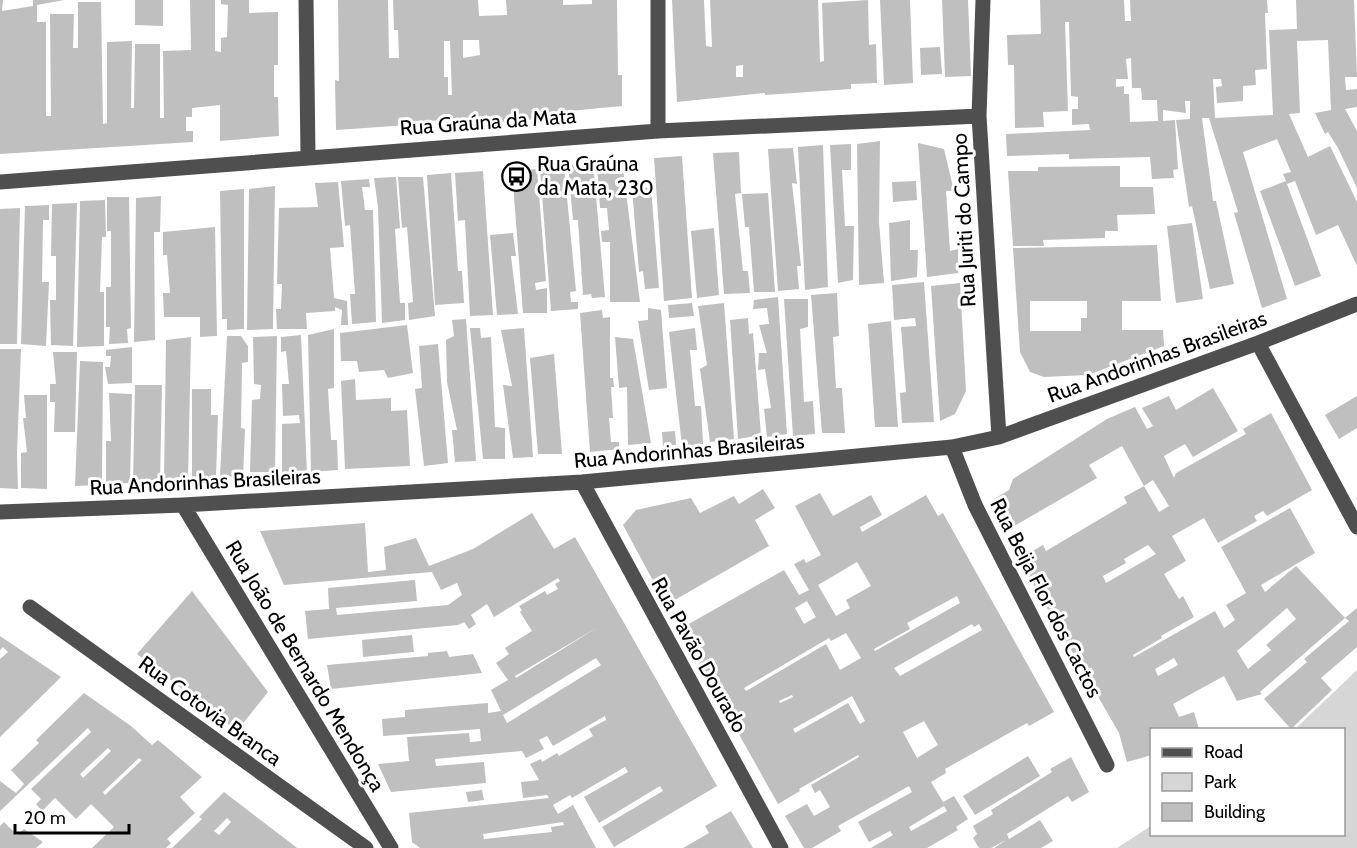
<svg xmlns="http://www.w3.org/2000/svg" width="1357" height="848" font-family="Cabin,sans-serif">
	<rect width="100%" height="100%" fill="#fff"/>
	<path fill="#d6d6d6" d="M1357,670V848H1117L1151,826L1152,834H1344V730L1295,729Z"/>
	<path fill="#bfbfbf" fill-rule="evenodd" d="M0,0H3L2,11L33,6V0H64L37,5V22H46V116H51L50,14H74L73,48H78V2H101L103,124L107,123V42L132,41L131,108H134L135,44H160V118H164L163,51L191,50L190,0H215V51L221,52V38L227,37L228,5L221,4V0H249V13L278,12V65H274V97H278L279,136L220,141V105L192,108V117H186V131H193V142L0,154Z
		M135,0H163V26L135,25Z
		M338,0H388L389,58H399L398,30H394L393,0H478L479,16L507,15L506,0H563V5L592,4V0H617L618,75H622V106L538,114V119L453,126V120L423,121V124L336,130L335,80L339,81ZM463,40H479L480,55L463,58ZM444,41H450L452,95H448V77H444Z
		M672,0H704L706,46L712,47L710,0H818L820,62L824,61L822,3L868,0L869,45L876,44L877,83L851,84V89L765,95V93L677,102ZM743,65V77H736V66Z
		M880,0H910L913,83L884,85Z
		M942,0H968L971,76L945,77Z
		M1040,0H1124L1125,21H1131L1130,0H1267L1268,13H1265L1267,69L1255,70L1256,85L1243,86V101L1217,103L1216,87L1222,86L1221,79H1213L1215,118L1273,115L1269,30L1297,29L1296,0H1354L1357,77H1345L1346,90L1357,89V107L1345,109L1357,131V188L1338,148L1328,132L1325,134L1315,113L1331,110L1328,40L1297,41L1300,113L1289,114L1308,157L1330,146L1357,202V266L1338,225L1316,235L1295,181L1287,184L1321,276L1295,286L1260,191L1286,181L1283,174L1291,172L1277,139L1243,152L1287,299L1262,308L1234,213L1238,212L1209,118H1202L1213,201H1216L1234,284L1210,289L1192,206L1189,207L1176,120L1190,119V101H1185L1186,113L1163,110V121L1175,120L1178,169L1173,170L1174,178L1152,179L1150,157L1069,159V154L1007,156L1006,134L1090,130L1089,124L1072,125V109H1078V97L1071,96L1069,22H1065L1068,111L1043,112L1044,127L1015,128L1014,65H1008L1007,35L1041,34ZM1131,58L1132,88H1141L1142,100H1157L1158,121L1130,122L1129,94H1124V86L1116,87V79H1128L1126,59Z
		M940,47L942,74L921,75L920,48Z
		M880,141L879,222L884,283L859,285L857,144Z
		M918,143L944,149L954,191H946L950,251L958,249V273L927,277Z
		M851,144V170H842L845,226H854L853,280L838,283L830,145Z
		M823,145L828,287L805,290L798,147Z
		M793,148L797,184L792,183L801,266H797L799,289L778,291L768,149Z
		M739,152L741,193L735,194L743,271H748L750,293L724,294L713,153Z
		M682,156L692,298L664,301L654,158Z
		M622,161L640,302H610V242H602L601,231L609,230L607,208H600L597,163Z
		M593,163L605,297L592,298L591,294L583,295L578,220H573L568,165Z
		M564,166L576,291L570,292L571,302H578V309L551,311L540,168Z
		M1120,166V187H1153L1155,214L1117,215L1118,231H1105V238L1043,240L1044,246H1013L1008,171H1038V167Z
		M537,169L546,281L535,283L536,290L547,288V313H523L512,171Z
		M483,171L493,315L470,316L465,220L458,221L455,173Z
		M451,173L458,271H462L464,303L435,305L427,175Z
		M396,177L400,228L395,229L400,303H405V320L382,323L378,207L374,178Z
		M398,177H423L435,316L409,320L408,303L413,302L407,227L402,228Z
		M369,179L370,187H362L365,210H373L376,322L352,324L350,294H355L350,225L345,226L341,181Z
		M916,181L917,200L893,202L892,182Z
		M338,182L344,247L330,248L334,298L347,301L348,325H341L342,310L335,307V311L306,313L307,329H277L276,309H281L282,284H277L279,208L318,207L315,183Z
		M275,186L273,329L247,330L249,189Z
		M651,187L659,288L645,289L643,271L639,272L632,189Z
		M244,189V329L227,330V319H222L220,191Z
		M768,193L775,292H754L749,227H745L742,194Z
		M161,196L160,232H154L155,340L134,342L136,198Z
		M107,197H129L131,328L127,329L128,343L109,344L110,327H106V287H111V231H107Z
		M105,200L106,237H102L100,292H104V346L77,347L80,201Z
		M77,203L73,346L51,345L50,300H56V256H51L52,204Z
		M49,205V220H43L42,282H49L46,346L21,344L25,206Z
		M20,208L17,344H0V209Z
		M910,220V250H918L917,277L891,281L889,223Z
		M1192,223L1203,299L1176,303L1167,226Z
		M215,227L217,336L200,337V317H164L163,293H170L167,255H163V232Z
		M714,228L719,295L697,298L691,231Z
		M513,233L516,256H511L518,314L497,315L490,235Z
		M1157,245L1161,301H1122V330H1163L1164,346L1088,375L1044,377L1030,372L1020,352L1013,248ZM1030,301H1087V318H1081V331H1030Z
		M924,282L934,422L902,423L900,393L906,392L901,327L916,326L915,318L894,320L892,285Z
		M960,283L966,391L955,414L940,421L931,286Z
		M837,293L839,336L833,337L836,388H842L845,433H822L811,295Z
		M778,297L787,434L767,437L764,409L771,408L765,369L758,370L759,353H767L759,325L769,324L767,308L753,309L754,300Z
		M784,299H808V327L800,329L804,402L813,401L815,434L793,436Z
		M692,303L694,316L669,318L668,305Z
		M724,303L734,439L710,442L700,369L707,365L698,306Z
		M648,308L661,310L667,388L649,390L638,321L648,320Z
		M602,310L603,318L610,317V378H613L614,387H611L613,418H609L611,442H619V449L590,452L580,313Z
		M748,318L749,334L753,333L761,435L738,439L730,320Z
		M466,319L476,461L455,462L452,430H457L447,382L446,340L454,336L452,320Z
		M891,321L898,427H875L868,324Z
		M407,325L413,373L388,378L384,370L359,372L357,361H341L340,333Z
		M470,328H480L481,338L491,337L495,427L505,428V459H483Z
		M524,328L533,457L513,458L503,385L512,386L501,330Z
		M695,328L697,350H690L695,406H701L703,444L682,446L669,332Z
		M334,329V388L328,389L331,440H337L338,470L311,472L308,335Z
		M301,335L307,473L282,474V424L300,423L299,415L283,416L282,384H289L286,351L281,352V337Z
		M227,336H241L248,346V362L242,363L241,428L245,429L243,477L220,476Z
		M277,336L275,472H250L252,400L260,399L261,385L254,384L253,337Z
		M191,337L188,479L164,480L166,340Z
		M615,337L633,339L651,443L628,445L627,387L619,388Z
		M438,344L448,463L424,466L415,389L422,388L419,346Z
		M132,347V383L108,384L105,367H110L111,356H106V350Z
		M0,349H21L17,453L18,489L0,488Z
		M53,352H77L75,432H54L55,402H50V384H56Z
		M554,354L562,454H538L530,358Z
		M80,361L103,362L102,485L75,486Z
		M355,379L356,400L391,398V411L407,410L410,466L345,469L341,381Z
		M135,385H162L160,482L133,484Z
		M1213,388L1238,431L1193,457L1185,444L1164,456L1174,478L1176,473L1246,434L1243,429L1271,413L1312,490L1267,516L1263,511L1254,516L1257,521L1218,543L1204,518L1172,536L1186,561L1164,574L1179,599L1183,596L1194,617L1161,636L1162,638L1133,655L1134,657L1215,611L1224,628L1235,620L1226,605L1246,593L1221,547L1290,508L1315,553L1261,585L1265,592L1296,566L1345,618L1260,692L1262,694L1237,701L1224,676L1173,704L1179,717L1194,712L1199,729H1152V755L1127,762L1119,733L1019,559L1043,545L1046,551L1127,503L1124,497L1144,486L1122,446L1089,465L1097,478L1004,532L994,499L1009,490L1013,479L1107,419L1135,407L1147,429L1153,426L1142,408L1169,396L1176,410ZM1153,480L1169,506L1159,512L1144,486ZM1148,545L1156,554L1106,583L1103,576L1126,563L1124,559ZM1287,608L1296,619L1266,645L1271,650L1248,669L1237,651ZM1174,658L1178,665L1158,676L1155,669Z
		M192,389H211V415H218L216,478L192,479Z
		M109,393L132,394L130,483L106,484V441H111Z
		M24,395H47V489L21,488V453L27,452L23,418H26Z
		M1357,396V428L1339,439L1325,415Z
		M675,431L676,445L663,446L662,432Z
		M763,489L775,508L755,520L769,546L666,605L623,525L636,510L691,498L700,513L734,496L739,504Z
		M820,493L833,516L871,495L882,515L860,527L862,532L926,495L938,516L943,513L1054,712L1029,726L1027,723L945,769L946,773L931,782L943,802L954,796L968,819L956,827L958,830L927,848H871L893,835L890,831L869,842L858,822L912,792L909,786L838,826L841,831L812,848H804L785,816L807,804L814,816L830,807L820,790L815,793L811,785L859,757L858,755L799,789L800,791L778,804L680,629L784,570L799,595L809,590L794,564L804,559L806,563L821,555L795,506ZM857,562L871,586L846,600L850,608L836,616L818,585ZM957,596L960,603L875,651L874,649L910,629L907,623ZM807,601L816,617L804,624L795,608ZM972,624L974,627L979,624L982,630L900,676L894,668ZM846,633L861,658L840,670L826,644L746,691L744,688L829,638L831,641ZM792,695L793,697L780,703L779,701ZM852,696L865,721L860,724L848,703L795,733L793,729ZM924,721L938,745L917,758L903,732ZM944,806L947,811L911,831L909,827Z
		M532,513L554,549L575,537L717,786L614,847L602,827L663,791L660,786L599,823L584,797L628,772L625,767L572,798L570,795L553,805L558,814L573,805L596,848H420L412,842L409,813L549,798L547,795L523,798L521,782L539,780L530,764L541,759L542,762L557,753L559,756L593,736L589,729L606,720L605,716L553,746L547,736L539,740L544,749L526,758L522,751L435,759L436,766L484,762L486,783L391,792L378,764L409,761L407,737L469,733L470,742L481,741L480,729L383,736L382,719L405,717V710L488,703V713L501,711L491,690L508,680L496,663L509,654L505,648L532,631L520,612L522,610L519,606L545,591L547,595L558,589L555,584L560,581L558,578L494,617L487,604L471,615L476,624L469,629L464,622L458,625L308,639L305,611L329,609L328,588L415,580L417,601L336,608L337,615L448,605L462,595L457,583L441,590L432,572L284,585L260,531L365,523L368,572L386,570L384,547L416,538L429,566L473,549ZM598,627L516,678L515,676L520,673ZM596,658L601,665L507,723L503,715ZM563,822L564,825L551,827L552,832L484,839L483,834Z
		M192,591L268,692L237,731L137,654Z
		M1357,608V647L1321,678L1332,690L1291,729L1264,699L1307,662L1304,659L1349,621L1345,618Z
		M412,635L414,652L363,657L362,640Z
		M0,636L61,677L0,737V659L8,652L3,647L0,650Z
		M447,651L449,657L473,654L482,673L331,689L327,665L428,656V653Z
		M84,693L131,726L152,745L158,740L202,777L180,797L195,813L167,839L171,843L166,848H92L114,827L91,804L76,819L55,798L42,811L36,804L41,799L31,789L91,732L88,728L0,811V781L16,793L24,784L11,770L39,743L36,740ZM108,748L111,751L83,778L80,774ZM139,758L142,760L105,795L103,792Z
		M1028,756L1040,776L975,815L963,796Z
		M1071,757L1089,792L1072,802L1068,796L1007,834L1009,839L1040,820L1053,841L1041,848H994L1006,840L991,848H979L973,838L977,834L973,826L993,814L991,810L1052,772L1050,769Z
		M482,790L484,800L468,802L466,792Z
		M224,792L292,844L297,848H172L202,819L199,817ZM227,818L231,822L219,835L214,831Z
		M731,811L753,848H683L709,833L705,826Z
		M4,822L17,835L24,829L43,842L36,848H0V826Z"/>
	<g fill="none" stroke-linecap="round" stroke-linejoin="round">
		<path stroke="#4f4f4f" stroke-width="15" d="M306,0L308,156
			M658,0V131
			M983,0L979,116L999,437
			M0,182L658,131L979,116
			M1258,343L1357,527
			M952,447L975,505L1107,765
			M582,482L781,848
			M183,505L391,848
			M0,512L183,505L582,482L952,447L999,437L1258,343L1357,304
			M30,607L366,848"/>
	</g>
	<defs>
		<symbol id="bus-ring" viewBox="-11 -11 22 22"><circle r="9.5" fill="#fff" stroke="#000" stroke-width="1.5"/><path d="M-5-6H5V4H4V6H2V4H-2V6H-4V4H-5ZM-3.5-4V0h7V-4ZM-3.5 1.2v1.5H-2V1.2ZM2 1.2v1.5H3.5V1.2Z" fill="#000"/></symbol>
	</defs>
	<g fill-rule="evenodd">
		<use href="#bus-ring" x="500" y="160" width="33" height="33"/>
	</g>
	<g text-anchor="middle" stroke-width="6" stroke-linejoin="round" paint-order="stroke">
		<g font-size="21" fill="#000" stroke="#fff">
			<text transform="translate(488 122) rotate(-4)" y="7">Rua Graúna da Mata</text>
			<text transform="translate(964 220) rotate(-93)" y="7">Rua Juriti do Campo</text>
			<text transform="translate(1157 357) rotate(-20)" y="7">Rua Andorinhas Brasileiras</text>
			<text transform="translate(689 451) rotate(-5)" y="7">Rua Andorinhas Brasileiras</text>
			<text transform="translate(205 482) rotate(-3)" y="7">Rua Andorinhas Brasileiras</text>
			<text transform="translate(1046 598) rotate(63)" y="7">Rua Beija Flor dos Cactos</text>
			<text transform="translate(699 655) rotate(61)" y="7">Rua Pavão Dourado</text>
			<text transform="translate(305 666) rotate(59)" y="7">Rua João de Bernardo Mendonça</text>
			<text transform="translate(210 711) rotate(36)" y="7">Rua Cotovia Branca</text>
		</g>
		<g font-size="21" fill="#000" stroke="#fff" text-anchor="start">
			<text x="537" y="171">Rua Graúna<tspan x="537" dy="24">da Mata, 230</tspan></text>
		</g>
	</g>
	<rect x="1150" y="728" width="195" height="108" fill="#ffffff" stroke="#999999" stroke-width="1.5"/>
	<rect x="1162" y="748" width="30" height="9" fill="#4f4f4f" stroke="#999999" stroke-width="1.5"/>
	<text x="1204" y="758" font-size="18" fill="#000000">Road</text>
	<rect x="1162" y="773" width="30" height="18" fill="#d6d6d6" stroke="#999999" stroke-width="1.5"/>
	<text x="1204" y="788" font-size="18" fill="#000000">Park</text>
	<rect x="1162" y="803" width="30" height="18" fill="#bfbfbf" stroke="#999999" stroke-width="1.5"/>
	<text x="1204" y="818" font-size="18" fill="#000000">Building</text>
	<path d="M15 824v9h114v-9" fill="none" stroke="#000000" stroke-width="3"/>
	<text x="24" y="824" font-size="18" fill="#000000" stroke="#ffffff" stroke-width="4.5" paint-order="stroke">20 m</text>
</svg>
